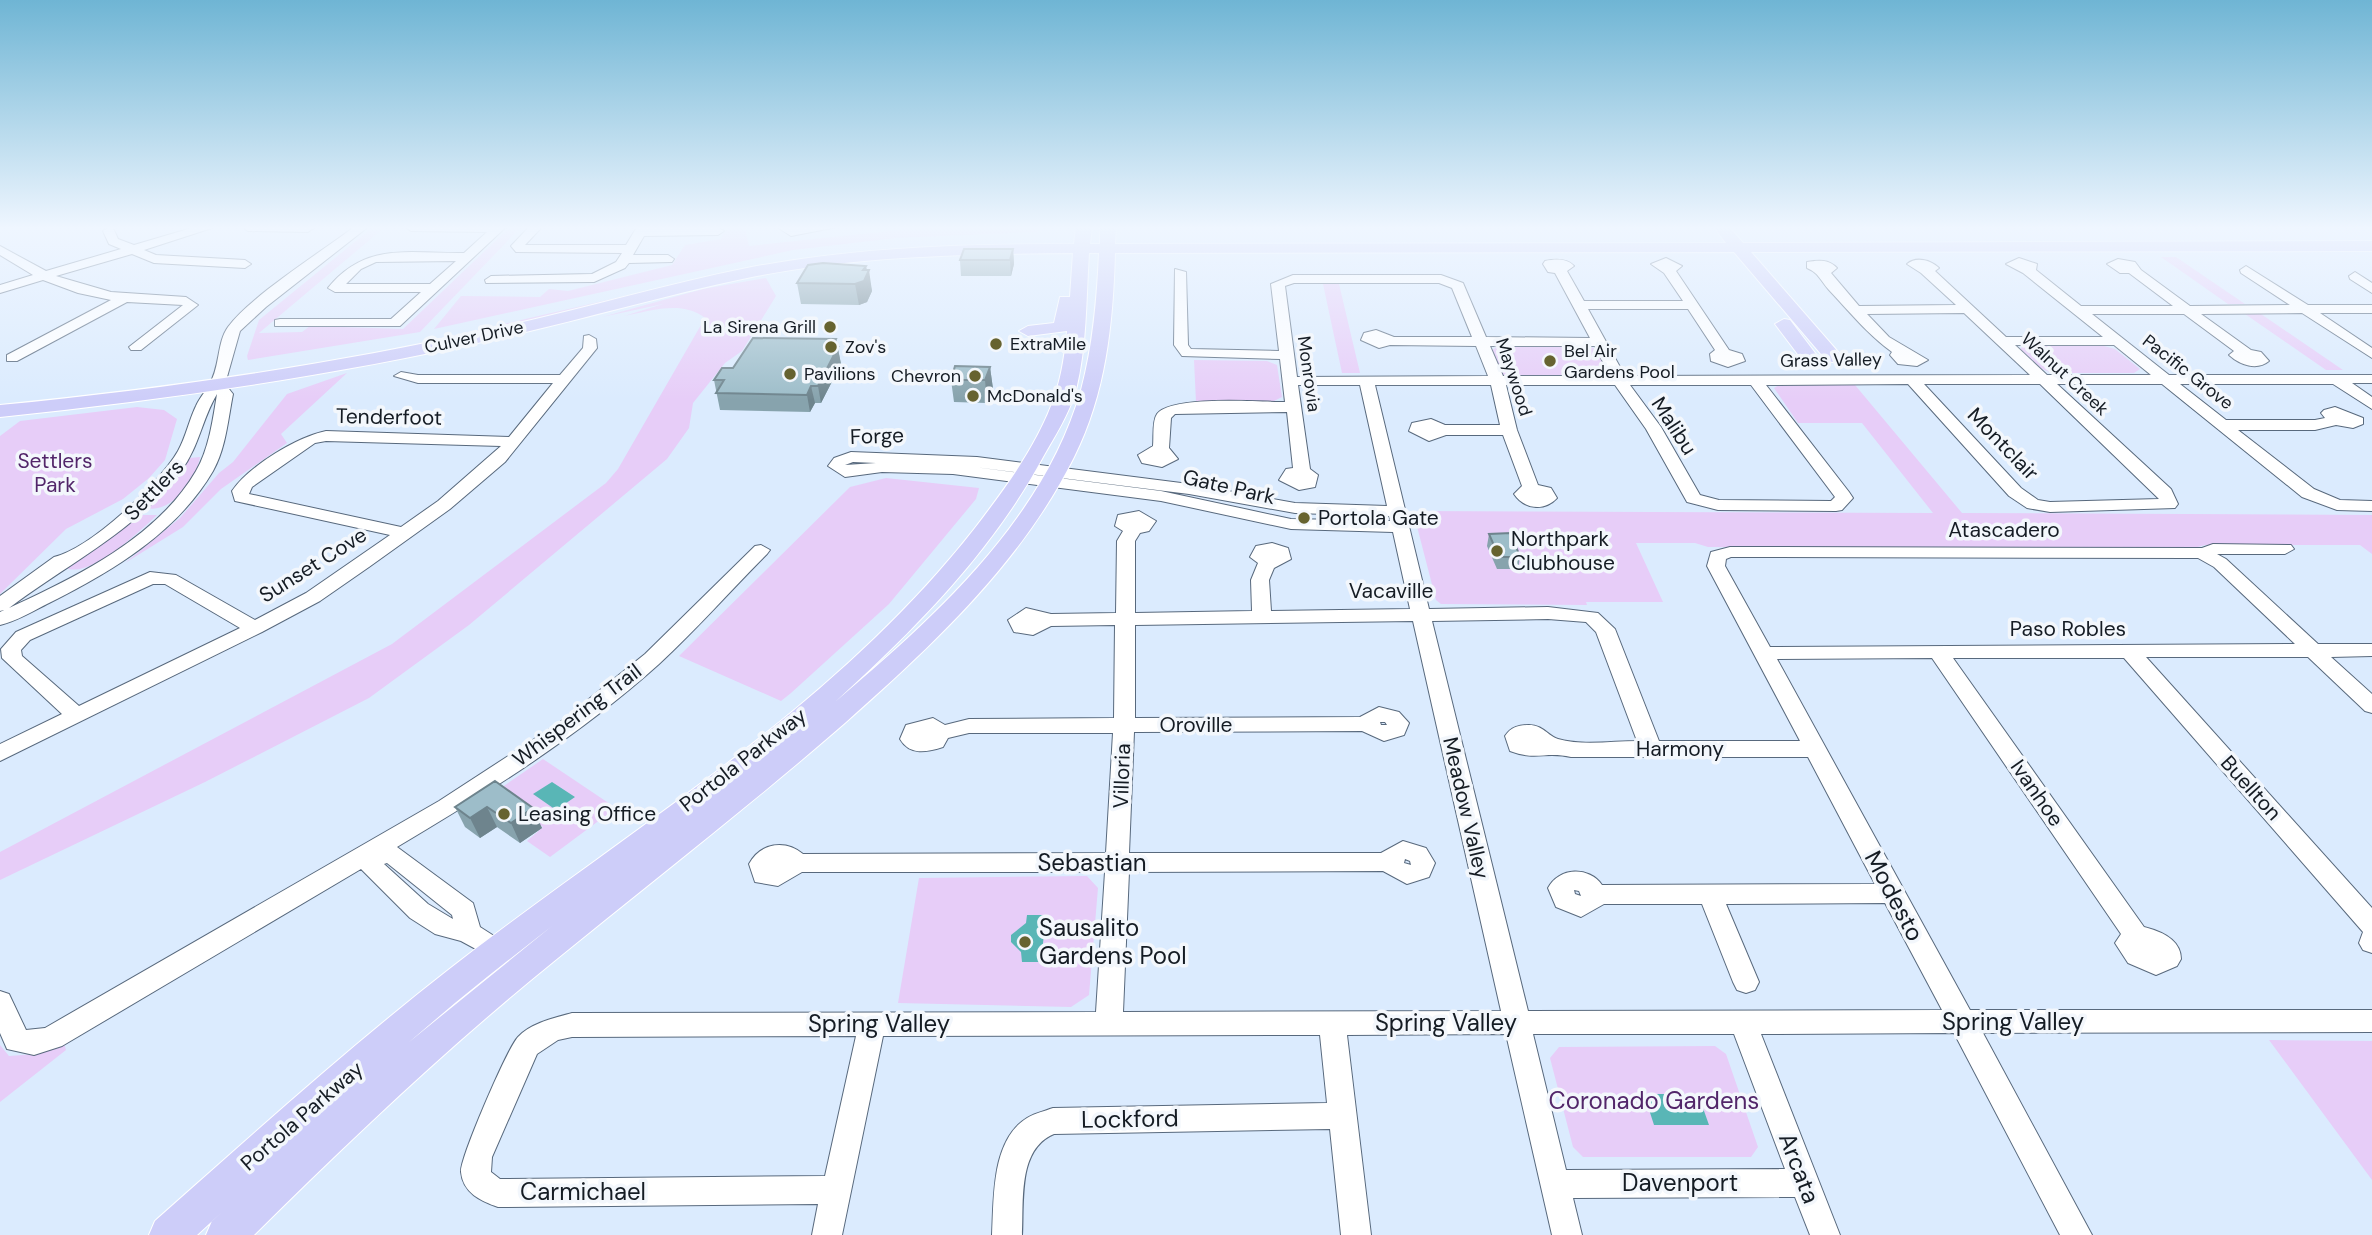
<svg xmlns="http://www.w3.org/2000/svg" width="2372" height="1235" font-family="'DM Sans',sans-serif">
	<rect width="100%" height="100%" fill="#dbebfe"/>
	<path fill="#e7cdf8" d="M373,227H385L259,333L302,332L310,326L403,329L510,227H521L420,332L248,360L247,356L259,320Z
		M727,227H745L749,246L899,230V227H1038L1037,232L896,238L793,250L434,329L461,296L540,297L549,289L568,291L672,265L685,245L721,239Z
		M2161,257H2176L2245,304H2228Z
		M750,267L515,327L277,371L248,375L387,351Z
		M766,278L776,296L742,351L725,363L693,403L689,428L667,459L469,625L369,698L205,782L0,880V852L392,644L606,483L618,469L705,318C682,300 651,311 624,316L663,304L602,317L703,289Z
		M1323,284H1339L1360,373H1342Z
		M2245,314H2261L2343,370H2326Z
		M1587,345L1597,350L1611,372L1608,376L1508,377L1501,374L1491,351L1498,346Z
		M2024,346H2104L2115,349L2140,369L2134,373H2052L2042,369L2020,349Z
		M1194,360L1267,361L1277,365L1282,397L1272,402H1196Z
		M347,373L281,434L287,443L221,489L183,527L125,563L180,518L219,473L233,462L287,394Z
		M1779,385H1855L1962,513L2372,515V554L2360,545H2205L2194,548L1708,547L1695,543H1636L1663,602H1586L1587,605L1441,604L1436,600L1413,511L1933,513L1862,423H1798L1774,388Z
		M137,407L164,410L177,419L165,460L149,478L123,499L66,529L0,594V436L20,421Z
		M200,457C197,477 172,514 147,508L146,505L190,458Z
		M886,478L979,488L976,499L889,604L791,693L781,701L679,656L850,487Z
		M139,515H157C140,531 90,579 66,568Z
		M543,759L616,808L550,857L527,841L543,827L495,792Z
		M1087,876L1098,888L1089,995L1071,1007L898,1003L919,878Z
		M2269,1040L2372,1041V1180Z
		M64,1043L66,1050L0,1102V1045L9,1056L36,1054Z
		M1715,1046L1726,1054L1758,1147L1751,1157H1583L1573,1147L1550,1058L1559,1047Z"/>
	<path fill="#59b6b6" d="M552,782L575,797L556,810L533,794Z
		M1027,915H1046L1041,962H1022L1021,952L1011,942V935L1026,923Z
		M1644,1094H1698L1709,1125H1654Z"/>
	<g fill="none" stroke-linecap="round" stroke-linejoin="round">
		<defs>
			<path id="minor" d="M109,227L113,228L118,239L134,245L195,227H215L144,250L156,255L245,260L251,264L245,268L154,263L132,254L56,276L111,292L186,297L198,305L141,350H131L129,347L183,305L127,302L17,361H7V355L111,300L78,293L43,280L0,293V285L33,275L0,255V246L46,271L121,249L109,244L103,231Z
				M242,227H313L314,228L308,232L248,231Z
				M354,227H368L266,307L240,331L225,384L233,394C228,419 226,448 213,471C177,533 111,572 49,603C33,611 17,621 0,625V612L4,610L0,611V596L54,557C91,548 159,484 178,451C186,437 189,420 196,406C200,397 206,391 210,383C220,367 217,342 228,327C252,295 320,253 354,227ZM217,394C213,419 209,449 196,471C157,538 76,577 9,608C67,564 135,532 181,471C199,447 202,419 217,394Z
				M405,227H506L400,326H275V320L280,319H391L421,292H335L328,288C366,241 410,254 464,253L487,232L411,231ZM456,261L430,284H346L361,269L376,262Z
				M529,227H542L525,245H626L637,227H718L724,231L718,235L644,236L633,255H668L674,259L672,262L629,263L625,268L594,282L486,283L485,280L491,276L592,274L616,262L622,253L516,252L511,246Z
				M777,227H837L791,236Z
				M1666,258L1682,266L1676,271L1729,350L1742,354L1745,361L1728,367L1711,361L1710,354L1715,350L1688,309H1588L1625,376L2030,375L1964,313L1867,314L1889,337L1928,360L1917,366L1898,364L1890,355L1892,352C1868,335 1849,311 1829,290C1820,280 1819,273 1807,268V262C1818,260 1829,259 1837,268L1831,273L1859,306L1956,305L1921,273L1907,264C1916,256 1931,260 1939,268L1935,271L2006,337H2103L2023,273L2006,264L2019,258L2037,264L2036,270L2081,306H2173L2129,273H2120L2107,264L2118,259L2135,262L2141,270L2190,306L2290,305L2241,273L2240,270L2246,266L2308,305H2372V313H2320L2372,348V358L2302,313L2201,314L2251,350L2261,352L2269,361C2257,371 2240,365 2229,355L2234,351L2184,314H2092L2169,375H2372V383H2352L2372,397V409L2333,384H2180L2226,420H2315L2325,418L2321,413L2324,410L2335,407L2363,418V424L2353,428L2336,425L2315,430H2238L2314,489L2340,500L2372,501V511L2337,510L2302,497L2162,384H2057L2171,489L2178,504L2175,508L2050,512L2027,508L2009,496L1908,384L1766,385L1849,492L1853,498L1842,510L1836,511L1718,510L1687,502L1646,429L1615,385H1506L1517,430L1538,485L1551,488L1557,498C1544,512 1524,509 1514,494L1522,486L1503,435H1446L1429,441L1409,431L1412,423L1431,419L1445,425H1500L1491,385H1375L1429,609L1548,607L1598,613L1615,629L1659,741H1800L1707,566L1711,552L1730,547L2202,548L2213,544L2291,545L2294,549L2285,554H2217L2226,559L2318,644H2372V656L2331,657L2372,694V713L2365,711L2308,657H2146L2372,908V953L2363,950L2359,943L2363,932L2124,658H1953L2144,927C2160,931 2181,939 2181,959L2177,966L2156,975L2128,963L2115,943L2121,934L1932,658L1777,659L1970,1010H2372V1032L1983,1033L2092,1235H2060L1954,1033L1761,1034L1840,1235H1810L1795,1197L1573,1198L1582,1235H1552L1506,1034L1347,1035L1371,1235H1341L1330,1129L1054,1134C1017,1149 1024,1203 1022,1235H992C994,1199 991,1140 1027,1118C1035,1113 1045,1111 1053,1108L1327,1103L1320,1035L883,1036L842,1235H812L818,1204L498,1207C481,1201 463,1193 461,1172C460,1158 507,1049 518,1037C531,1023 554,1018 572,1013L1096,1012L1105,872H802L778,886L755,882L749,864C760,843 785,839 803,854L1106,853L1113,733H969L948,738L943,747C927,752 910,756 900,739L906,725L933,718L945,725L969,719L1114,718L1115,625L1051,626L1033,635L1014,632L1008,620L1026,608L1051,614L1116,613L1117,541L1123,531L1115,526L1118,515L1139,511L1156,521L1149,531L1140,533L1135,541V613L1252,611L1251,580L1258,563L1250,557L1256,546L1272,543L1288,548L1291,559L1274,568L1269,580L1271,611L1410,609L1393,532L1291,529L1161,501L953,474L882,472L845,477L828,466L834,458L851,452L977,457L1189,484L1295,503L1387,506L1360,385H1298L1310,469L1318,475L1315,487L1299,490L1279,480L1286,469L1293,468L1287,412L1175,414L1171,418L1169,448L1178,459L1162,467L1142,463L1138,455L1153,446C1154,437 1152,421 1157,414C1171,395 1261,402 1285,402L1280,359L1182,356L1174,345L1175,269L1186,272L1188,345L1191,349L1279,351L1271,284L1293,275H1441L1463,283L1486,337L1590,338L1555,273L1548,272L1543,264L1545,261C1555,259 1567,258 1574,266L1567,271L1584,301H1683L1664,273L1651,264ZM1294,283H1439L1452,288L1472,337H1394L1376,330L1364,333L1361,340L1379,348L1390,345L1476,346L1488,376L1297,377L1285,286ZM2015,345H2114L2151,375H2047ZM1490,346H1595L1610,376H1503ZM1924,384H2040L2159,499L2050,502L2038,500L2021,488ZM1630,385H1751L1835,497L1831,501L1719,500L1700,495L1661,427ZM853,462L876,463L845,465ZM974,467L1189,494L1295,513L1389,516L1391,521L1291,519L1161,491ZM1731,557L2198,558L2214,567L2295,644L1770,647L1725,566L1726,559ZM1548,619L1586,622L1596,632L1637,741C1613,741 1582,746 1558,739C1548,736 1543,725 1529,725C1519,725 1511,727 1505,736L1510,751C1536,761 1546,751 1571,757H1808L1875,884L1602,885C1589,866 1559,867 1548,888L1556,907L1581,917L1604,904H1702L1733,982L1737,990L1746,993L1755,990L1759,982L1726,904L1885,903L1942,1010L1528,1011L1432,621ZM1413,621L1501,1011L1123,1012L1129,872L1383,871L1407,884L1429,877L1435,863L1426,848L1403,841L1381,853H1129L1134,732L1362,731L1384,741L1404,735L1409,723L1399,712L1379,707L1360,717L1135,718V625ZM1380,722H1385L1387,725H1381ZM1405,859L1410,861L1411,865L1404,863ZM1574,890L1579,891L1581,896L1575,894ZM1533,1034H1734L1785,1169L1566,1170ZM856,1036L825,1176L500,1179L491,1172L492,1157L537,1054L558,1040L572,1037Z
				M2355,272L2372,283V293L2350,279L2349,276Z
				M589,335L596,339L597,348L505,462L450,509L369,567L320,601L262,632L0,761V744L62,714L2,658L1,649L16,632L150,572L176,575L255,620L306,593L390,535L235,501L232,491C249,466 297,437 326,431L509,437L553,383H418L394,376L401,372L418,375H560L583,348L584,336ZM326,441L501,446L438,501L401,527L249,494L252,487L315,443ZM153,584H165L240,628L79,706L22,656L21,650L30,640Z
				M761,545L770,550L767,554C731,590 697,629 659,664C580,735 488,793 397,847L473,903L480,927L505,943L509,950L505,957L496,960L461,941L435,934L410,918L361,869L62,1046L34,1055L7,1049L0,1033V991L9,994L26,1030L45,1028L439,801L559,723L645,654L755,546ZM387,863L452,915L453,919L428,904L384,864Z"/>
			<path id="major" d="M1076,227H1092L1090,244H1100V227H1116L1115,244L1726,243L1714,227H1729L1743,243L2372,241V251L1751,252L1839,353L1842,357L1833,362L1827,361L1734,252L1115,253C1113,324 1106,393 1074,457C1022,562 933,645 846,722C751,805 651,882 553,962C448,1047 350,1140 254,1235H206L212,1221L222,1212L197,1235H149L155,1221C251,1136 346,1050 447,971C627,830 832,711 975,528C1005,489 1039,443 1055,395C1062,374 1065,352 1067,331L1028,336L1019,331L1028,326L1054,323L1060,297H1070L1073,253C964,254 854,256 747,278C661,296 577,321 491,340C330,376 165,400 0,417V405C165,389 330,365 492,329C577,311 662,285 747,268C856,247 964,244 1074,244ZM1089,253H1099C1097,299 1093,345 1081,390C1044,520 934,618 835,702C915,629 991,553 1043,457C1055,436 1069,414 1076,390C1087,346 1086,299 1089,253ZM552,926L408,1043C455,1002 503,964 552,926Z
				M1784,319L1790,320L1815,353L1818,357L1815,361H1803L1775,324Z"/>
		</defs>
		<use href="#minor" stroke="#58697d" stroke-width="2"/>
		<use href="#major" stroke="#fff" stroke-width="2"/>
		<use href="#minor" fill="#fff" fill-rule="evenodd"/>
		<use href="#major" fill="#cdcdf9" fill-rule="evenodd"/>
	</g>
	<path fill="#87a3ad" d="M1013,249L1014,264L1011,276H961L960,260Z
		M866,266L872,291L867,302L859,305L801,304L797,283Z
		M836,339L841,364L821,403H815L810,412L720,410L714,380L733,368Z
		M990,367L993,389L987,403L954,402L951,380Z
		M1489,534L1520,557L1518,569H1497L1487,546Z
		M495,781L542,828L520,843L497,827L480,838L465,827L455,807Z"/>
	<path fill="#6e848d" d="M1013,249L1014,264L1011,276L1010,260Z
		M866,266L867,274L869,270L872,291L867,302L859,305L855,284Z
		M836,339L841,364L821,403L818,386L832,347Z
		M990,367L993,389L987,403L985,380Z
		M811,386L815,403L810,412L807,395Z
		M487,807L497,827L480,838L470,818Z
		M533,808L542,828L520,843L511,823Z"/>
	<path fill="#9dbdc9" stroke="#6e848d" stroke-width="2" d="M964,249H1013L1010,260H960Z
		M823,263L866,266L863,270H869L864,281L855,284L797,283L808,265Z
		M753,338L836,339L832,347H838L818,386H811L807,395L716,393L724,380H714L722,368H733Z
		M955,366L990,367L985,380H951Z
		M1511,533L1520,557H1499L1489,534Z
		M495,781L533,808L511,823L487,807L470,818L455,807Z"/>
	<linearGradient id="sky" x2="0" y2="1"><stop stop-color="#6fb5d4"/><stop offset="0.57" stop-color="#eff6ff"/><stop offset="1" stop-color="#eff6ff" stop-opacity="0"/></linearGradient>
	<rect width="2372" height="400" fill="url(#sky)"/>
	<g fill="#666330" stroke="#f3f7fc" stroke-width="2.5">
		<circle cx="830" cy="327" r="7"/>
		<circle cx="996" cy="344" r="7"/>
		<circle cx="831" cy="347" r="7"/>
		<circle cx="1550" cy="361" r="7"/>
		<circle cx="790" cy="374" r="7"/>
		<circle cx="975" cy="376" r="7"/>
		<circle cx="973" cy="396" r="7"/>
		<circle cx="1304" cy="518" r="7"/>
		<circle cx="1497" cy="551" r="7"/>
		<circle cx="504" cy="814" r="7"/>
		<circle cx="1025" cy="942" r="7"/>
	</g>
	<g text-anchor="middle" stroke-width="7" stroke-linejoin="round" paint-order="stroke">
		<g font-size="18" fill="#151c24" stroke="#f3f7fc" text-anchor="start">
			<text x="816" y="333" text-anchor="end">La Sirena Grill</text>
			<text x="1010" y="350">ExtraMile</text>
			<text x="845" y="353">Zov's</text>
			<text x="1564" y="357">Bel Air<tspan x="1564" dy="21">Gardens Pool</tspan></text>
			<text x="804" y="380">Pavilions</text>
			<text x="961" y="382" text-anchor="end">Chevron</text>
			<text x="987" y="402">McDonald's</text>
		</g>
		<g font-size="18" fill="#151c24" stroke="#f3f7fc">
			<text transform="translate(474 337) rotate(-12)" y="6">Culver Drive</text>
			<text transform="translate(1831 360) rotate(-1)" y="6">Grass Valley</text>
			<text transform="translate(2188 372) rotate(38)" y="6">Pacific Grove</text>
			<text transform="translate(1309 374) rotate(82)" y="6">Monrovia</text>
			<text transform="translate(2065 374) rotate(43)" y="6">Walnut Creek</text>
			<text transform="translate(1514 377) rotate(72)" y="6">Maywood</text>
		</g>
		<g font-size="21" fill="#151c24" stroke="#f3f7fc">
			<text transform="translate(389 417) rotate(1)" y="7">Tenderfoot</text>
			<text transform="translate(1674 426) rotate(57)" y="7">Malibu</text>
			<text transform="translate(877 436) rotate(-2)" y="7">Forge</text>
			<text transform="translate(2003 444) rotate(46)" y="7">Montclair</text>
			<text transform="translate(1229 487) rotate(13)" y="7">Gate Park</text>
			<text transform="translate(154 490) rotate(-46)" y="7">Settlers</text>
			<text x="2004" y="537">Atascadero</text>
			<text transform="translate(313 565) rotate(-32)" y="7">Sunset Cove</text>
			<text x="1391" y="598">Vacaville</text>
			<text x="2068" y="636">Paso Robles</text>
			<text transform="translate(577 715) rotate(-37)" y="7">Whispering Trail</text>
			<text x="1196" y="732">Oroville</text>
			<text x="1680" y="756">Harmony</text>
			<text transform="translate(743 760) rotate(-38)" y="7">Portola Parkway</text>
			<text transform="translate(1122 776) rotate(-88)" y="7">Villoria</text>
			<text transform="translate(2251 788) rotate(48)" y="7">Buellton</text>
			<text transform="translate(2037 793) rotate(55)" y="7">Ivanhoe</text>
			<text transform="translate(1466 808) rotate(77)" y="7">Meadow Valley</text>
			<text transform="translate(302 1116) rotate(-41)" y="7">Portola Parkway</text>
		</g>
		<g font-size="21" fill="#52266a" stroke="#f3f7fc">
			<text x="55" y="468">Settlers<tspan x="55" dy="24">Park</tspan></text>
		</g>
		<g font-size="21" fill="#151c24" stroke="#f3f7fc" text-anchor="start">
			<text x="1318" y="525">Portola Gate</text>
			<text x="1511" y="546">Northpark<tspan x="1511" dy="24">Clubhouse</tspan></text>
			<text x="518" y="821">Leasing Office</text>
		</g>
		<g font-size="24" fill="#151c24" stroke="#f3f7fc">
			<text x="1092" y="871">Sebastian</text>
			<text transform="translate(1894 896) rotate(62)" y="8">Modesto</text>
			<text x="2013" y="1030">Spring Valley</text>
			<text x="1446" y="1031">Spring Valley</text>
			<text x="879" y="1032">Spring Valley</text>
			<text transform="translate(1130 1119) rotate(-1)" y="8">Lockford</text>
			<text transform="translate(1799 1168) rotate(69)" y="8">Arcata</text>
			<text x="1680" y="1191">Davenport</text>
			<text x="583" y="1200">Carmichael</text>
		</g>
		<g font-size="24" fill="#151c24" stroke="#f3f7fc" text-anchor="start">
			<text x="1039" y="936">Sausalito<tspan x="1039" dy="28">Gardens Pool</tspan></text>
		</g>
		<g font-size="24" fill="#52266a" stroke="#f3f7fc">
			<text x="1654" y="1109">Coronado Gardens</text>
		</g>
	</g>
</svg>
